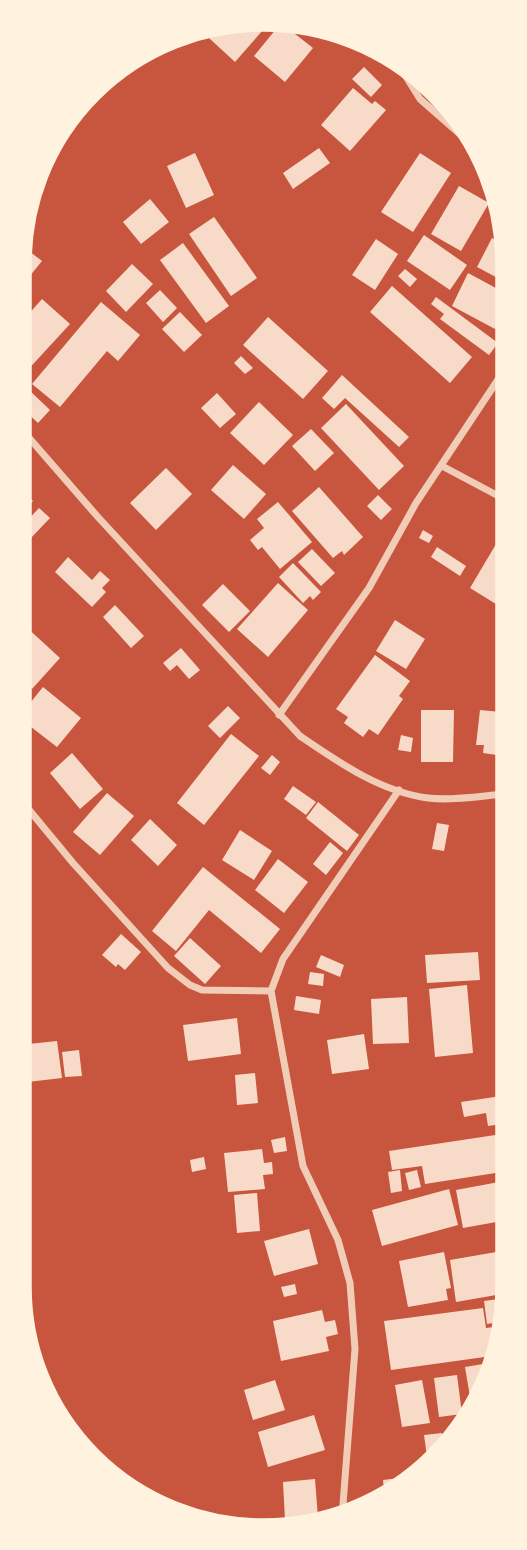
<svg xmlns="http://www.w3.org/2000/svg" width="527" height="1550" font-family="'PT Sans',sans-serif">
	<rect width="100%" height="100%" fill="#c8553d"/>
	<path fill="#f7dbc8" d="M231,20L270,22L235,62L209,38L224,22Z
		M281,23L313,48L285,82L254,56Z
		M364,67L382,85L371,97L352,79Z
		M353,88L372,104L375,101L386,110L350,151L321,125Z
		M319,148L330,163L293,189L283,173Z
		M195,153L214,195L186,208L167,166Z
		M420,153L451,173L413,232L381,212Z
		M459,186L489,203L461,251L431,234Z
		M30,196L39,201L31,213L26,209V203Z
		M150,199L169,222L141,244L123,222Z
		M26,217L34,223L26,236Z
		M214,217L257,278L231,296L189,234Z
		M504,218L507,231V240L495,232Z
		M424,235L467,265L450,290L407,261Z
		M492,238L507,246V283L477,267Z
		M376,239L398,254L375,290L352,275Z
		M183,243L229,306L206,323L160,260Z
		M25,248L42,261L25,282Z
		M132,264L153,284L126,312L106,291Z
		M405,269L417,279L410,287L398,276Z
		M468,273L507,294V306L495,329L452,306Z
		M392,286L472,357L450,383L370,312Z
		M160,290L177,308L163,322L146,303Z
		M436,297L498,343L489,355L440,319L444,314L431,304Z
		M42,299L70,324L24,374L25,318Z
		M101,302L140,335L118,361L107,351L60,407L32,384Z
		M180,312L202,335L184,352L162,329Z
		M268,317L328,371L303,399L243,345Z
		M241,356L253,368L245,374L234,363Z
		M342,375L409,437L399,447L345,398L334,409L322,398Z
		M28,389L50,410L38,423L24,410V392Z
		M217,393L236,414L220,428L201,408Z
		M259,402L293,435L264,465L230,433Z
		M346,404L404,466L379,490L321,428Z
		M311,429L334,453L315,471L292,446Z
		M233,465L266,494L244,519L211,490Z
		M166,468L192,494L156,530L130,503Z
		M319,487L363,537L344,555L342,551L333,558L292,511Z
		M27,495L33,501L23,512L24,499Z
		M378,495L392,509L381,520L367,506Z
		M278,502L312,542L280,569L262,547L258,550L250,540L264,528L257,519Z
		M39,508L50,518L31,538L23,530V525Z
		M423,530L433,536L429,543L419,538Z
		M499,539L506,543L504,609L470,588Z
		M437,547L466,566L460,576L431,557Z
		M312,549L335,573L321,586L298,562Z
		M68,557L92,580L100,571L110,580L102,588L106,592L92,607L55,572Z
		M293,563L321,592L313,600L310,596L303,603L279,577Z
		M278,583L308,610L268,657L237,629Z
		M223,584L250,611L229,632L202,605Z
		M115,605L144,636L131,648L103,617Z
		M395,620L425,639L406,669L376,651Z
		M23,624L60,658L32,689L22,680Z
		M181,648L200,670L189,679L177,665L170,671L163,663Z
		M375,655L410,681L399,696L403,699L378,735L369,729L363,737L344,723L348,717L336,709Z
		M43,687L81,718L57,747L22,720V713Z
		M228,706L240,718L220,738L208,726Z
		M421,710H454L453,762H421Z
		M480,710L501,712L497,755L483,753L484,745H476Z
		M231,734L259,756L204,825L177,803Z
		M401,735L413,738L411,752L398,750Z
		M72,753L103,789L80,809L50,773Z
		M272,755L280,762L270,775L261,768Z
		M293,786L316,802L306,815L284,799Z
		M107,793L134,816L100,855L73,832Z
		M318,802L359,835L347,851L306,818Z
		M150,819L177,845L158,866L131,840Z
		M437,823L449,825L444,851L432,849Z
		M240,830L272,851L254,880L222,860Z
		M330,842L343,853L326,875L313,864Z
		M278,859L308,882L284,913L255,890Z
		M203,867L280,929L261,953L209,910L176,951L152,931Z
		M121,934L141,952L125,970L118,964L116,967L102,955Z
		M190,938L221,966L205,984L174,956Z
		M478,952L480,980L427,983L425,955Z
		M321,955L344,965L340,977L316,967Z
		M310,972L324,974L323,986L308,984Z
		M467,985L473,1053L435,1057L429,989Z
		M296,996L321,1000L319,1014L294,1010Z
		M407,997L409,1043L373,1044L371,999Z
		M237,1018L241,1054L188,1061L183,1025Z
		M364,1034L369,1069L332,1074L327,1040Z
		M57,1041L62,1078L19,1083V1045Z
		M79,1050L82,1076L65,1077L62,1052Z
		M255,1073L258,1103L237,1105L235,1075Z
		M501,1096L502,1124L488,1126L486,1113L464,1117L461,1102Z
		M502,1134V1172L425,1184L422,1166L392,1170L389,1151Z
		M285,1137L287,1151L274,1153L271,1140Z
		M262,1149L264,1163L272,1162L273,1174L263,1175L265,1189L228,1192L224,1153Z
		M204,1157L206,1169L192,1172L190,1160Z
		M400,1170L402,1191L391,1193L388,1172Z
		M417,1170L421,1187L409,1190L405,1173Z
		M499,1182L502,1199V1221L463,1228L456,1190Z
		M449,1189L458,1225L382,1246L372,1210Z
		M257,1193L260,1231L237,1233L234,1195Z
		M309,1229L318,1264L274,1276L264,1241Z
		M502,1251V1294L456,1302L450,1260Z
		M444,1252L451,1288L446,1289L448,1300L408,1307L399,1261Z
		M295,1284L297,1294L284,1297L281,1287Z
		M499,1299L501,1322L487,1324L484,1301Z
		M483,1308L486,1328L501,1326V1350L499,1355L391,1370L384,1321Z
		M322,1310L325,1322L335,1320L338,1334L326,1337L329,1351L281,1361L273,1321Z
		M495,1362L474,1409H472L465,1367Z
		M457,1375L462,1414L439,1417L434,1378Z
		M275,1380L285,1410L253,1420L244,1390Z
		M422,1380L430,1423L402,1427L395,1385Z
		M314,1415L325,1450L268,1467L258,1432Z
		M442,1433L444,1447L428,1464L424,1435Z
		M416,1476L400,1491L385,1498L383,1480Z
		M315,1479L318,1518L285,1520L283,1482Z"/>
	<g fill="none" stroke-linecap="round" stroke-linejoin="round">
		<path stroke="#f1ccb7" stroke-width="7" d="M393,56L420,99L485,156
			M24,432L97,516L300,736C338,762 381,792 428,798C452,801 480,796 504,794
			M442,466L506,500
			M279,715L369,588L416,503L507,366
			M21,800L73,863L168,968L190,985L202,990L271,991
			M342,1517L355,1349L350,1283L338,1240L303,1166L271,991L283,959L399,790"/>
	</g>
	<path d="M0 0H527V1550H0ZM263 30H264A233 233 0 0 1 497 263V1287A233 233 0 0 1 264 1520H263A233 233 0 0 1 30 1287V263A233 233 0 0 1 263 30Z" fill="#fff3e0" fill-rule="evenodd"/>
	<path fill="none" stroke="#fff3e0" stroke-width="3.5" d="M263 30H264A233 233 0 0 1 497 263V1287A233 233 0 0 1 264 1520H263A233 233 0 0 1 30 1287V263A233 233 0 0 1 263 30Z"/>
</svg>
